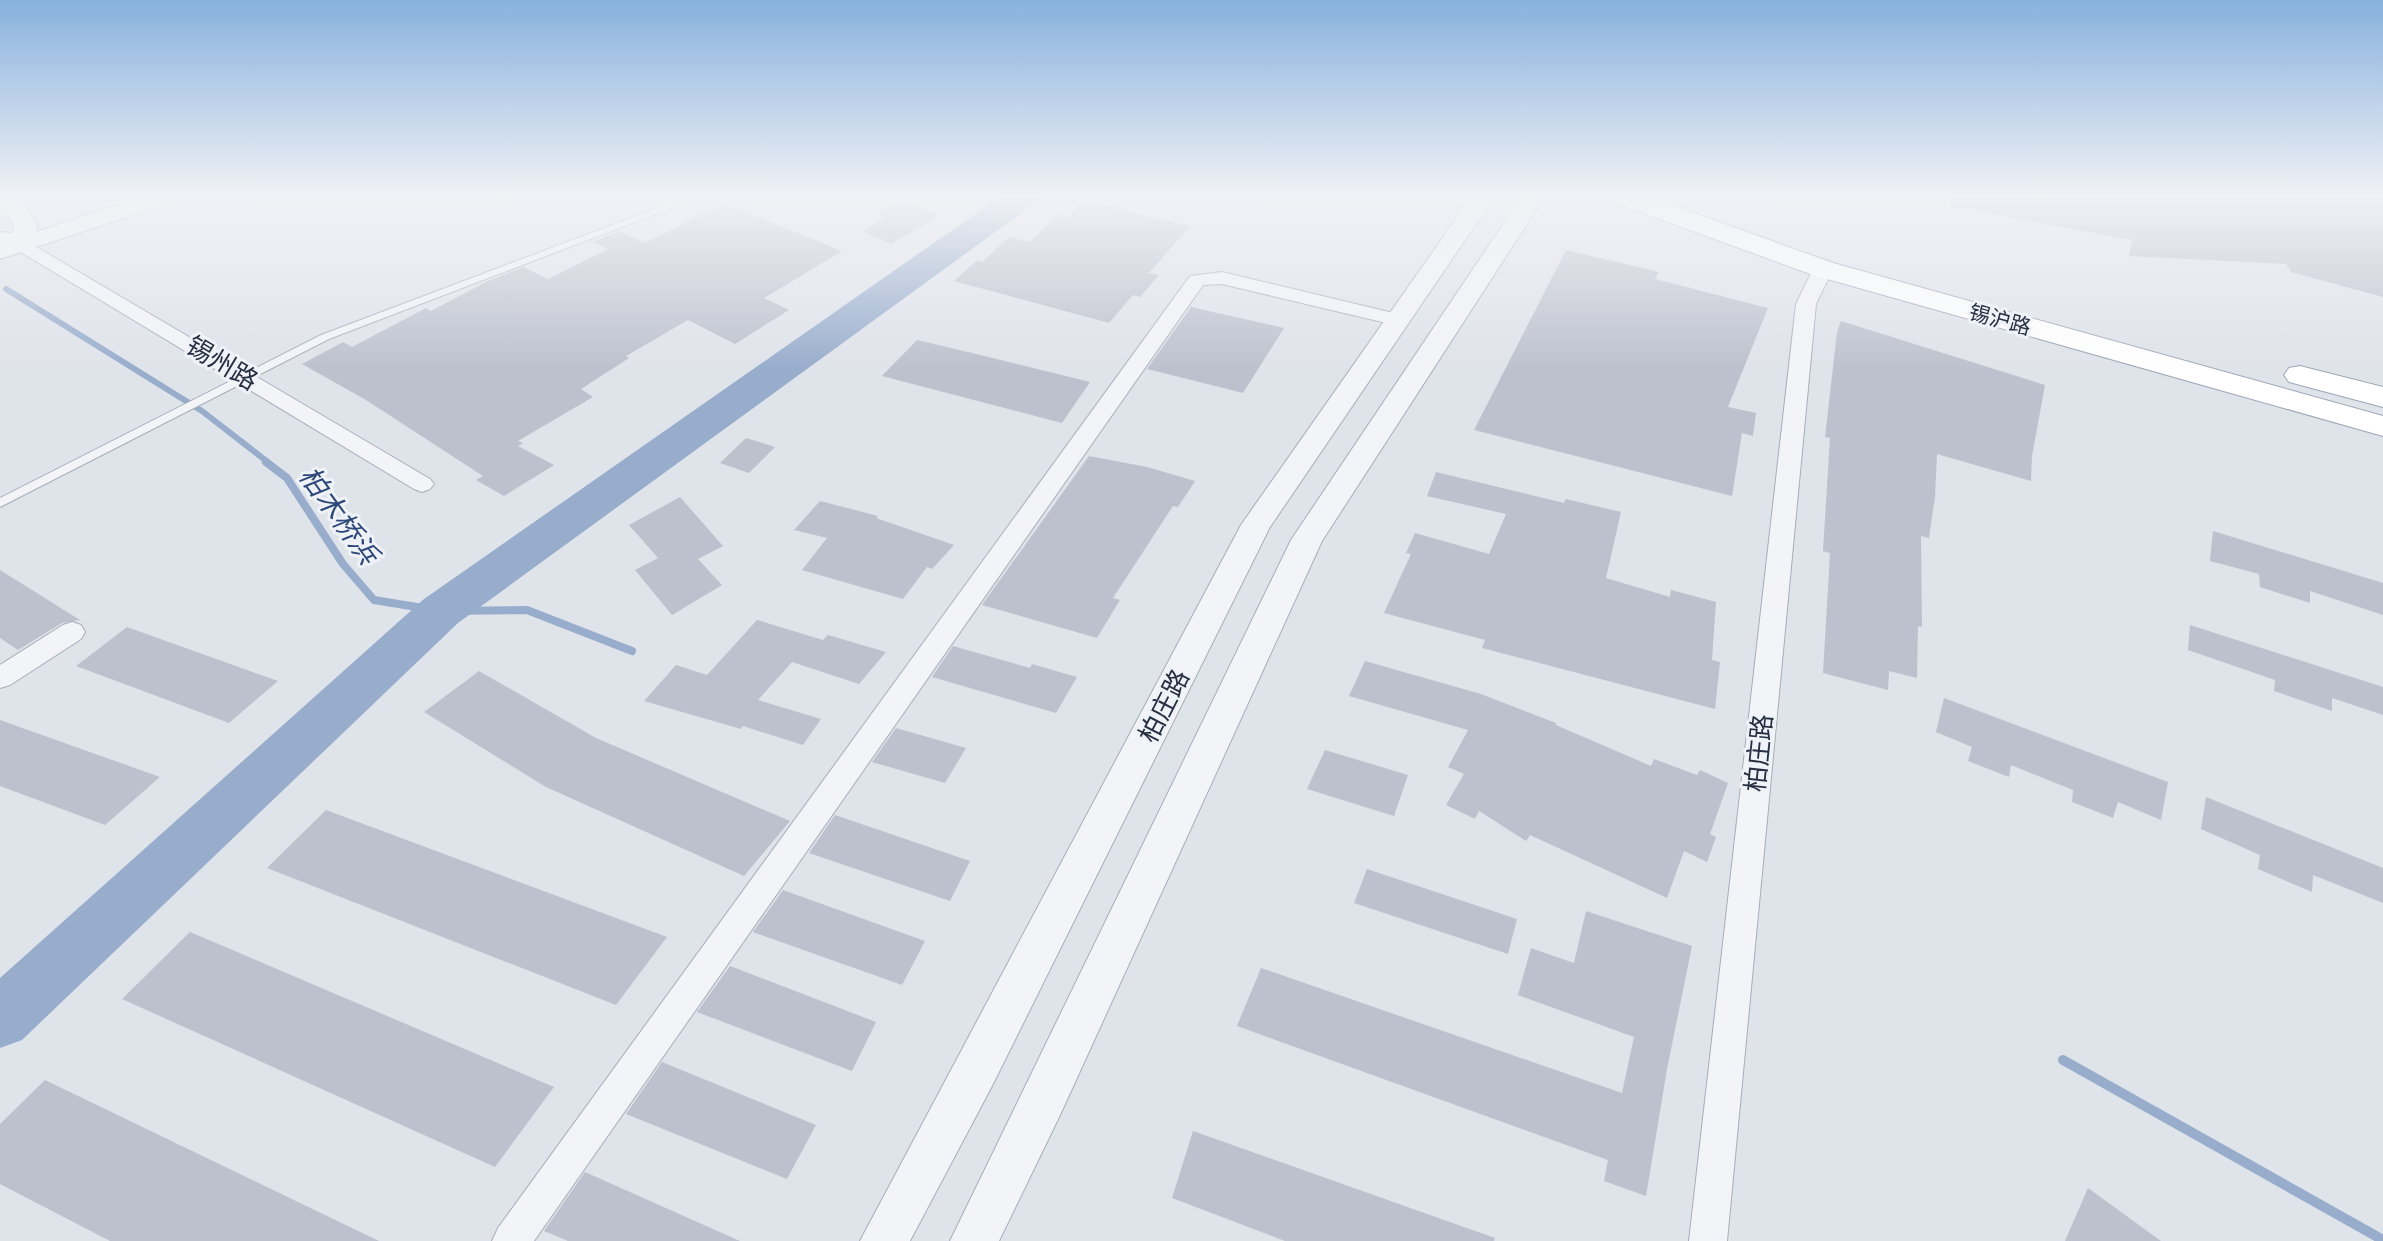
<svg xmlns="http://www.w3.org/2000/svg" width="2383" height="1241" font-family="'Alegreya Sans','Noto Sans SC',sans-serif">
	<rect width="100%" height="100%" fill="#dfe3ea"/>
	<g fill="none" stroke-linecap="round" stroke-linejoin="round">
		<path stroke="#98adcc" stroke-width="6" d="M6,289L202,411L269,463"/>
		<path stroke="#98adcc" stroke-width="8" d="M266,462L287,478L343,564L374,600L441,611L527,610L632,651"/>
		<path stroke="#98adcc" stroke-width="10" d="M2063,1060L2383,1240"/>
		<path fill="#98adcc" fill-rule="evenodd" d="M1001,196H1040L1035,203L458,623L22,1040L0,1048V978L424,599Z"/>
	</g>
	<path fill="#bcc1cd" d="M1950,196H2383V297L2291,272L2286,264L2129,256L2132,240L1949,206Z
		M902,200L940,215L891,244L862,231L884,218L876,215Z
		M1083,200L1190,226L1149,273L1159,275L1140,297L1133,295L1109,323L954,281L977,260L982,262L1009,237L1029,242L1059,215L1068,217Z
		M724,203L842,251L764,298L789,310L735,344L688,320L626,356L629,358L581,389L593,397L518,441L523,443L518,446L554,465L504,496L476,480L483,476L366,400L302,364L343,342L352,347L426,308L431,311L488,281L523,267L548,279L608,249L593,242L619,231L645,243Z
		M1566,250L1659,272L1655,279L1768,308L1728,407L1756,413L1753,436L1742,433L1732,496L1474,430Z
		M1191,307L1284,328L1243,393L1147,369Z
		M1841,321L2045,385L2032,456L2031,481L1937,454L1935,497L1929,538L1921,536L1922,627L1918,626L1917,678L1889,671L1888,690L1823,673L1830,553L1823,551L1830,438L1825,437L1837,332Z
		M917,340L964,351L1090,382L1062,423L882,376Z
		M746,438L775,447L749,473L720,463Z
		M1089,456L1147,467L1195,481L1178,507L1173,506L1113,598L1120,600L1097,638L982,605Z
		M1436,472L1564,503L1566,499L1621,512L1606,578L1670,597L1671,590L1716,602L1712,660L1720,662L1715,709L1482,648L1485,640L1384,613L1411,554L1406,553L1415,533L1489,554L1506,514L1427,496Z
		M680,497L723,546L698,559L722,585L672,615L635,570L658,558L629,525Z
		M820,501L878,516L876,518L954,545L932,569L927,567L903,599L802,570L827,538L794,530Z
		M2213,531L2383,583V615L2310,591V603L2260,587L2259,574L2210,561Z
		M0,570L80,620L62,623L18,650L0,638Z
		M757,620L823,640L828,635L886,652L859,684L792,662L758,700L821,719L803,745L743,726L741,729L644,701L676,665L707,675Z
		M2190,625L2383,687V715L2332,698V711L2274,691L2275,680L2188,650Z
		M127,627L278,681L229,723L76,666Z
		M953,646L1030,668L1032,664L1077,677L1056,713L932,677Z
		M1365,661L1481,694L1556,723V725L1651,766L1654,759L1697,775L1700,770L1728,783L1710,834L1716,837L1707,862L1684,851L1667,898L1530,835L1526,841L1479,811L1475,819L1446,805L1464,774L1448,767L1468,730L1349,696Z
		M479,671L596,738L790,821L744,876L546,787L424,712Z
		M1944,698L2168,782L2161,820L2118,802L2113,818L2072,802L2073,790L2011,765L2009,777L1968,761L1972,747L1936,732Z
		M0,720L160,777L105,825L0,786Z
		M896,728L966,748L945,783L872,762Z
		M1325,750L1408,775L1394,816L1307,789Z
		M2206,797L2383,868V903L2313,875L2312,892L2258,869L2260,855L2201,829Z
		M326,810L667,937L616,1005L267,868Z
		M835,815L970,861L950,901L809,853Z
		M1367,869L1517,919L1508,954L1354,903Z
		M783,890L925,941L902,985L753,932Z
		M1586,911L1692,946L1667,1069L1646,1196L1604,1181L1608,1160L1237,1026L1261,968L1622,1093L1634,1037L1518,995L1531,948L1574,963Z
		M190,932L554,1087L495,1167L122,999Z
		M730,966L876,1022L852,1071L697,1012Z
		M662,1062L816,1125L787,1179L626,1114Z
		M45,1080L379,1241H110L0,1184V1124Z
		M1193,1131L1495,1238L1494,1241H1285L1172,1198Z
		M585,1172L740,1241H568L544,1231Z
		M2088,1188L2161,1241H2065Z"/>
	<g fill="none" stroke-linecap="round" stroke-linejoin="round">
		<defs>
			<path id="service" d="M689,196H703L329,339L0,507V498L321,335Z"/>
			<path id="minor" d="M21,238L430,479L434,484L430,489L422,492L414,489L14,248L11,244L14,240Z
				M1823,263L1833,269L1816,304L1727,1241H1689L1796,304L1813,269Z
				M1222,272L1406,316L1409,320L1406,324L1399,326L1222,284L1203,285L534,1241H492L498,1228L1190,276Z
				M72,622L81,625L85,632L81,639L10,685L0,688V665L63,625Z"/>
			<path id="tertiary" d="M0,196H17L38,225L36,232L144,196H178L175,201L0,259V232L12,233L14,225L0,205Z
				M1472,196H1495L1270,527L992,1086L910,1241H860L1241,525Z
				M1522,196H1545L1322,541L1061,1113L999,1241H950L1291,540Z"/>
			<path id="primary" d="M1609,196H1647L1833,263L2383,416V436L1813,275L1613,202Z
				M2300,366L2383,387V407L2289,382L2284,375L2289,368Z"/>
		</defs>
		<use href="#service" stroke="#a8adb8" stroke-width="2"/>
		<use href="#minor" stroke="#a8adb8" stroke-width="2"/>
		<use href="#tertiary" stroke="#a8adb8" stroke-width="2"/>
		<use href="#primary" stroke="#9ea6b6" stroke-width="2"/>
		<use href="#service" fill="#f3f4f8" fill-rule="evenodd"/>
		<use href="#minor" fill="#f3f4f8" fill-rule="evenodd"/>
		<use href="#tertiary" fill="#f3f4f8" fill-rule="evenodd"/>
		<use href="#primary" fill="#fff" fill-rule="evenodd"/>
	</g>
	<linearGradient id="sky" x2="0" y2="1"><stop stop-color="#88b1dd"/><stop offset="0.53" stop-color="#f1f2f6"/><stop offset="1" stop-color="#f1f2f6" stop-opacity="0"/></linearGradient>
	<rect width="2383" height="370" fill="url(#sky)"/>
	<g text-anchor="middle" stroke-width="6" stroke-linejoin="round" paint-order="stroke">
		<g font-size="21" fill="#272f42" stroke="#eff2f7">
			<text transform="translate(2000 320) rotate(15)" y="7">锡沪路</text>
		</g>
		<g font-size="26" fill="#272f42" stroke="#eff2f7">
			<text transform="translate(222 363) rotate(31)" y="9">锡州路</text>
			<text transform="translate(1164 706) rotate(-63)" y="9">柏庄路</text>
			<text transform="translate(1759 753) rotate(-84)" y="9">柏庄路</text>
		</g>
		<g font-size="28" font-style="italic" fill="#2e4979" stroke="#eff2f7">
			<text transform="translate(339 515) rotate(54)" y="10">柏木桥浜</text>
		</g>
	</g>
</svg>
